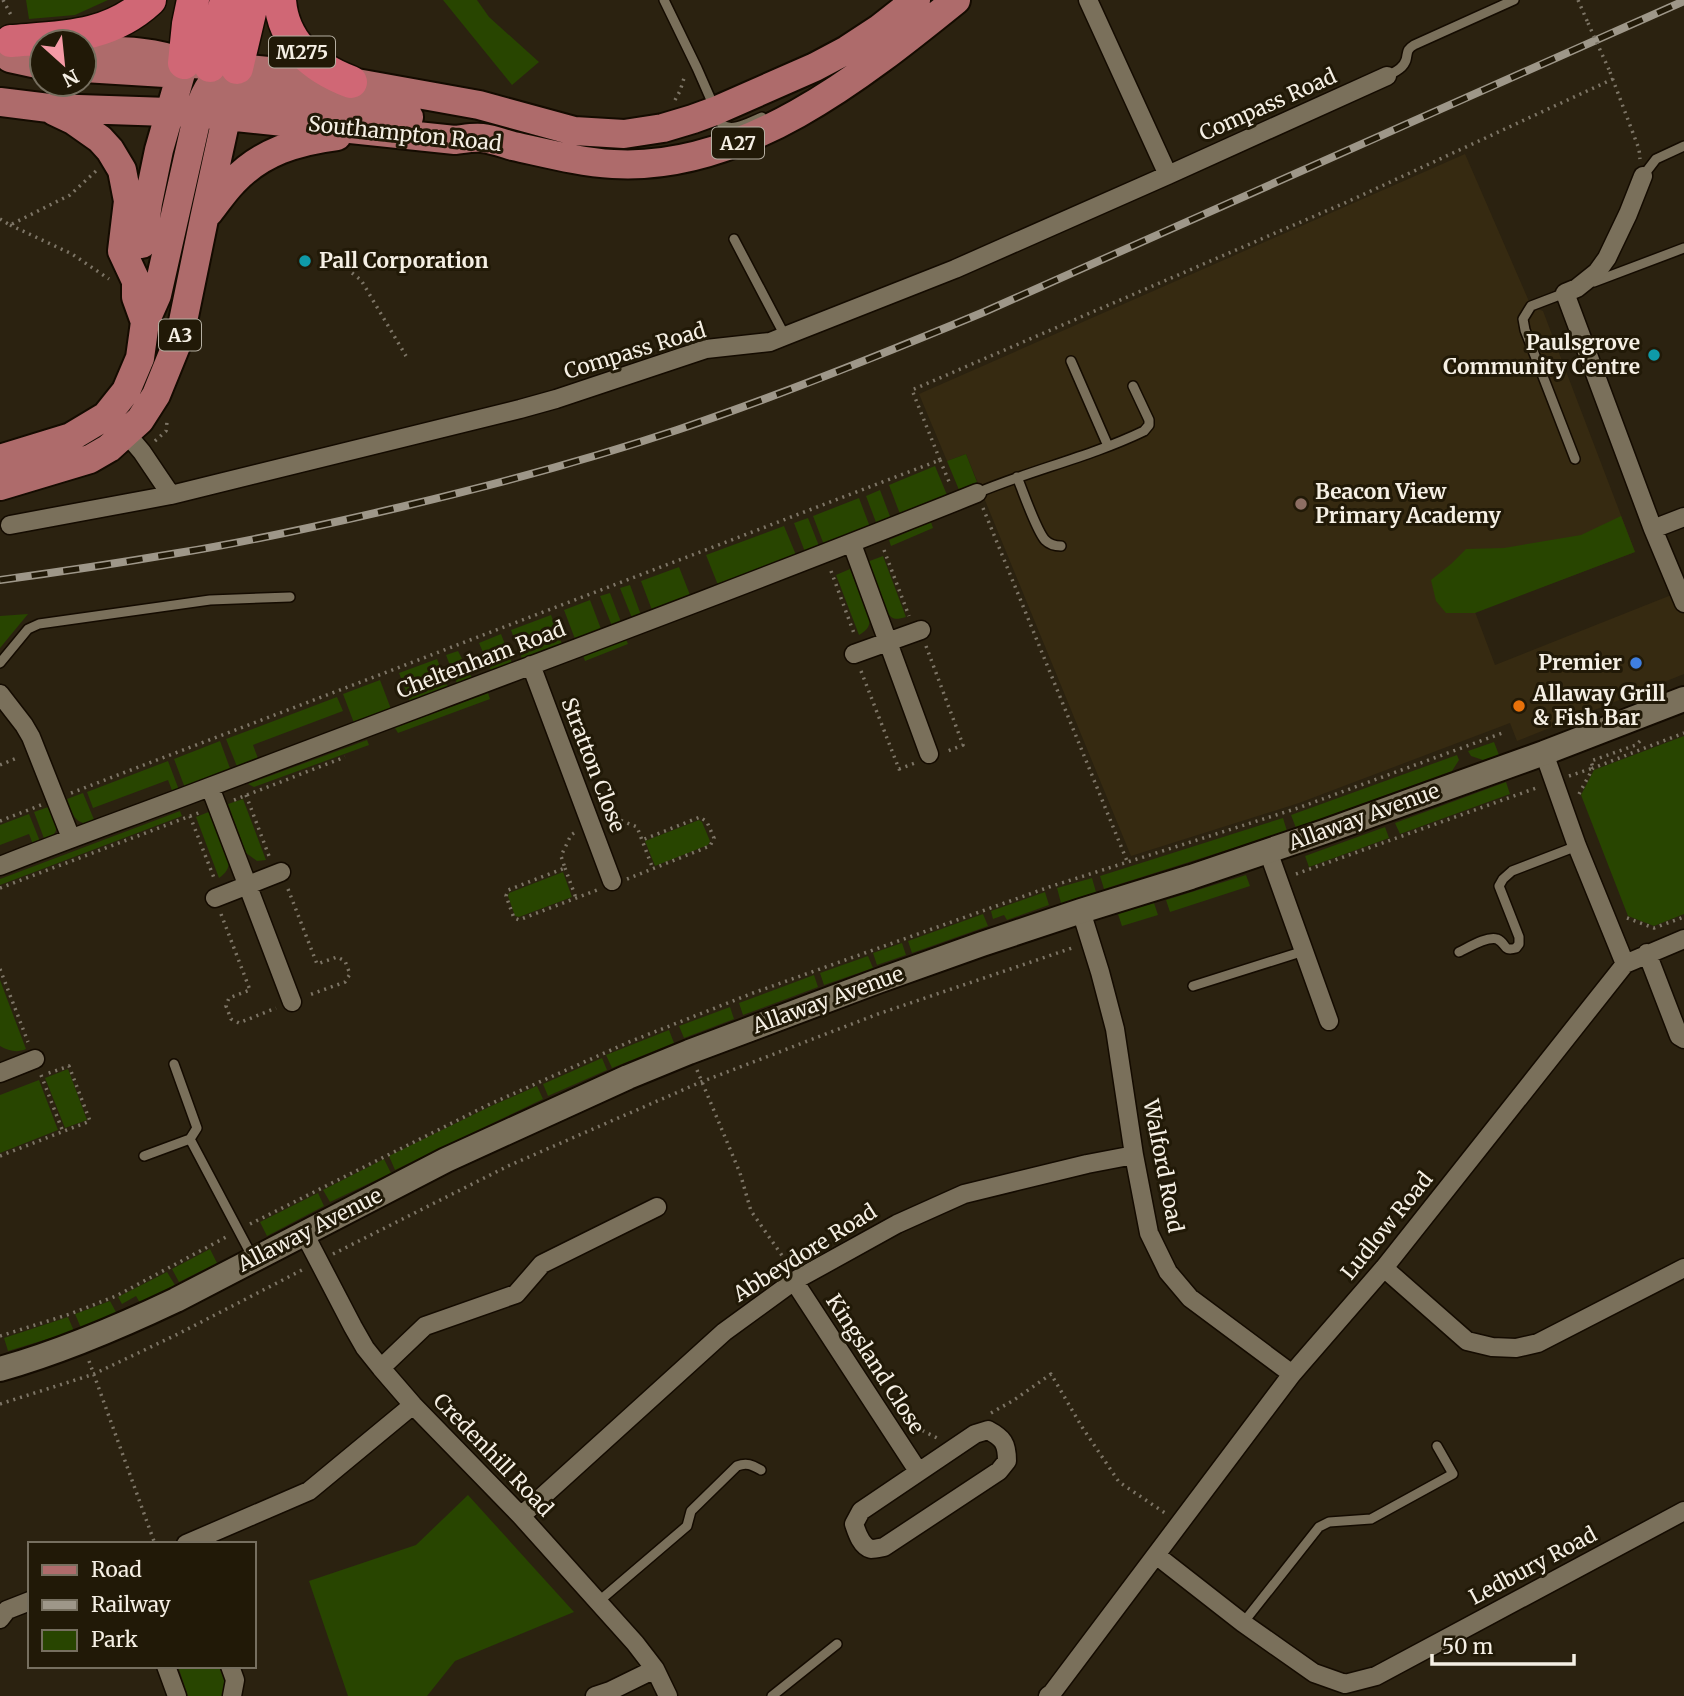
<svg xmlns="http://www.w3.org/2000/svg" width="1684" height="1696" font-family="Merriweather,serif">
	<rect width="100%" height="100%" fill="#2b2210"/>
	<path fill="#362a11" d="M1465,154L1531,306L1543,311L1635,552L1475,612L1495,665L1684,590V674L1517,741L1510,723L1299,803L1131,856L966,454L947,461L919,394Z"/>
	<path fill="#284500" d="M26,0H108L75,15L29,19Z
		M443,0H477L489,17L539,62L512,85Z
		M966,454L977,482L959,490L947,461Z
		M935,466L947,495L900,514L889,485Z
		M880,490L891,519L877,525L866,496Z
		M859,498L870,527L824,545L813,516Z
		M1621,516L1635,552L1475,613H1446L1436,601L1431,580L1451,564L1466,549L1504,548L1581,535Z
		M808,518L819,546L805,552L794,523Z
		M931,522L933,528L891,546L889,540Z
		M784,526L796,555L718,585L706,555Z
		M883,556L906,617C896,620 892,620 887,612L867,562Z
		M679,567L690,595L652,610L641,581Z
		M850,569L870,620C869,628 866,631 859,635L836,575Z
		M630,585L641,615L632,618L620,588Z
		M610,593L621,622L612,626L600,596Z
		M590,600L601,629L575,639L564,610Z
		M28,614L0,648V616Z
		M551,615L562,644L522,659L511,630Z
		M501,634L512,663L491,671L479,643Z
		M626,639L628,644L585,661L583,655Z
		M458,651L472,678L457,684L446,655Z
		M437,659L448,687L410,702L399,673Z
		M380,680L391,709L354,723L343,694Z
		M488,693L490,699L398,733L395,728Z
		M337,697L343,711L253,745L259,761L238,769L226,739Z
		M1684,736V914L1654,926L1628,916L1581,795L1594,770Z
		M367,740L369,745L254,787L248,784Z
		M220,741L231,771L185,788L174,759Z
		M1494,742L1499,755L1483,760L1471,756L1468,751Z
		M1457,755L1459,760L1452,771L1296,828L1291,815Z
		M168,761L179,790L173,793L168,780L93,808L87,792Z
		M1506,782L1510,794L1400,834L1395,823Z
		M83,793L95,822C75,827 73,815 67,799Z
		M243,799L266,860L257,861L246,853L228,804Z
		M51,806C56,823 63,831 45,841L34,812Z
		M180,811L182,816L0,885V879Z
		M211,811L229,860C229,869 226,873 219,878L196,817Z
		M29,814L41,844L34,847L29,834L0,845V825Z
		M1283,818L1287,831L1104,889L1100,876Z
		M699,820L702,822L710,841L708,845L655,866L645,841Z
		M1385,827L1389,838L1309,867L1305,856Z
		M563,872L572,897L519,917L515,916L508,896L509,893Z
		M1246,875L1250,886L1170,912L1166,900Z
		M1092,878L1096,892L1061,903L1057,888Z
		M1045,892L1049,905L1007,920L1004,915L993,919L991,911Z
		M1154,903L1158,915L1122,926L1118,914Z
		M983,914L988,926L912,953L908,941Z
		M902,943L906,955L877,965L873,953Z
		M868,956L873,968L824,985L820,973Z
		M814,975L818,987L743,1015L739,1003Z
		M0,980L26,1049C17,1053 9,1051 0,1046Z
		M730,1007L734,1019L684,1038L679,1026Z
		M669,1030L674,1043L612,1068L606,1055Z
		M602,1058L607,1070L548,1096L543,1084Z
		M68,1069L87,1120L65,1128L45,1078Z
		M39,1080L58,1130L0,1153V1095Z
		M537,1086L543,1099L395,1170L389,1156L489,1107Z
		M384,1159L391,1173L330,1202L323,1190Z
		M318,1193L324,1206L267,1236L260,1222Z
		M210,1249L217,1263L179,1282L172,1269Z
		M167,1272L175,1285L140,1303L136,1296L122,1304L118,1297Z
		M110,1301L117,1314L81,1328L75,1314Z
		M68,1317L74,1331L8,1351L4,1338Z
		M468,1495L574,1612L455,1661L427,1696H348L309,1581L416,1545Z
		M178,1666H219L227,1689L226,1696H188Z"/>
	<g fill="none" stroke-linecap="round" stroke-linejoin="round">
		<defs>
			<path id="lane" d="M664,0L697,68L722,125C734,132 749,122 762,117
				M1387,76C1394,72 1403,69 1406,60C1408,52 1406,50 1414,45L1514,0
				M1643,176L1656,159L1684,146
				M734,239L785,336
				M1594,282L1684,248
				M1565,293L1531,306L1523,319L1525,330L1575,459
				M1071,361L1108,446
				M1017,477C1023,491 1036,530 1045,540C1050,545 1055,546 1061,546
				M977,493C1031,470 1090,457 1144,431L1149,425V420L1133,386
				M0,663L28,629L39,624L210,600L290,597
				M1459,952C1468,948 1486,936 1497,939C1507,943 1502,952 1516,948L1519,944V937L1499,886L1503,879L1512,871L1577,846
				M1193,986L1304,951
				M174,1064L197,1128L190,1139L253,1258
				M144,1156L190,1139
				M598,1602L687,1526L691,1511L737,1466C747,1462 752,1465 761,1470
				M1243,1623L1319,1527L1329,1522L1371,1519L1453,1474L1437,1446
				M772,1696L837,1644"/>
			<path id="street" d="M1088,0L1168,175
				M1643,176L1628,214L1607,258L1597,272L1577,288L1565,293L1653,529L1684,603
				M126,433L142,452L171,495L520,409L556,399L706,349L770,342L785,336L955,269L1168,175L1387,76
				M10,525L171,495
				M1653,529L1684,517
				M852,544L929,754
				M854,654L921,630
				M531,665L612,881
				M0,694L24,725L31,737L71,838
				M1544,753L1577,846L1625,964
				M210,787L292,1002
				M1268,851L1329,1021
				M0,866C70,838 142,813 212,786C467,689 723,595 977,493
				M215,898L281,872
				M1081,911L1100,972L1115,1029L1134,1155L1149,1233L1168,1272L1190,1298L1292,1374
				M1647,953L1679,1036L1684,1039
				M0,1073L35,1059
				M304,1233L353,1327L365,1348L381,1368L413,1405L521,1516L635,1643L655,1669L668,1696
				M1384,1268L1467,1341L1492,1347L1516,1348L1538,1343L1684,1268
				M794,1281L918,1471
				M381,1368L425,1326L516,1294L542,1264L657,1207
				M988,1430C1003,1438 1007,1443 1007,1461L999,1471L884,1547C879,1548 875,1549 871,1549C861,1546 857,1533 854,1524L861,1511L975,1434Z
				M521,1516L724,1332L794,1281L897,1224L964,1194L1087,1164L1134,1155
				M186,1544L309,1491L413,1405
				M1156,1555L1243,1623L1314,1673L1345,1684L1376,1676L1684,1511
				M0,1619L7,1610L30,1601
				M166,1666L177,1696
				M230,1666L235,1680L232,1696
				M595,1696L610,1691L655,1669
				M1048,1696L1052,1693L1292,1374L1384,1268L1625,964L1684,939"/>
			<path id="secondary" d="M0,1369C61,1352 119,1327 176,1300L446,1160L628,1077L689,1052L878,981L982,944L1081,911L1191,877L1324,832L1544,753L1684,699"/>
			<path id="primary" d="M84,50C118,51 152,50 184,63L300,74L351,82L479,105L574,131L624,134L663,128L693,119L715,111L815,67L847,50L879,29L916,0
				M0,51L10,58L42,65
				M84,68L165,73L181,64
				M214,85L232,90L409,117
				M0,102L49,108L198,113L455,140C464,139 473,137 482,138C492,139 503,143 513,146C546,153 579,162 613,164C742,172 862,76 956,0
				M54,111L73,120L100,139L110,150L122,170L128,201L122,251L136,281V297L145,322
				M209,212C217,202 224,191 233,182C261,152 297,141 337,136
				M142,244L148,203L159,150L184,63
				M0,459L71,437L106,416L126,391L140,358L145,322L157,295L198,113C205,90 212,76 237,68
				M0,486L90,459L109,448L140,420L156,395L180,336L204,219L237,68"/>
			<path id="highway" d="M280,0C283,43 314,68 351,82
				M11,41C63,37 109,38 150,0
				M184,63L188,24L193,0
				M210,66L226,0
				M237,68L253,0"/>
		</defs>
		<use href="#lane" stroke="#140b00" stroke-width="12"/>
		<use href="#street" stroke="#140b00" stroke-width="21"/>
		<use href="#secondary" stroke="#140b00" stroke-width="28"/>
		<use href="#primary" stroke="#140b00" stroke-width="32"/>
		<use href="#highway" stroke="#140b00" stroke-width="35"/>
		<path stroke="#7d7566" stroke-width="3.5" stroke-dasharray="2 5" stroke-linecap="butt" d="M3,0L11,15
			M1578,0L1588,23
			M1610,72L1639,149L1640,159
			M675,100L680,91L685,75
			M0,219L10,225L70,195L96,171
			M10,225L72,254L109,279
			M352,273L361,280L406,356
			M155,441L166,431L167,422
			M940,460L950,484
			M983,508L1127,861
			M884,550L909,616
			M831,571L855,636
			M926,646L963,745L945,752
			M861,671L899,769L915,763
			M0,765L19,757
			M1569,776L1593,768L1591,761L1636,745L1641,740
			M71,793L940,460L912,390L1347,202L1613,79
			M1579,794L1593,768L1684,733
			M246,795L269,856L273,855
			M234,800L345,757
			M190,816L214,878L212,879
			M0,821L41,805
			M608,821L615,818L637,827L653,869
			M574,833L571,835L561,856L565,868L508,890L506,896L514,918L519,920L597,890
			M565,868L576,898
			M1296,874L1539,787
			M627,879L710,846L714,838L707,822L700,817L642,840
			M0,888L201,812
			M288,889L317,964L337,957L345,961L350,974L345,982L309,995
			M221,914L250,990L229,998L226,1006L231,1019L239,1023L276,1008
			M1627,918L1654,928L1684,917
			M0,969L28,1042
			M697,1070L740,1173L751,1211L788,1264
			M41,1075L63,1132
			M0,1156L90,1121L69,1066L46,1074
			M250,1224L488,1105L629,1042L753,993L1052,886L1298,808L1505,732
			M333,1254L508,1166L701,1082L878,1014L1075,947
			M0,1336L70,1314L116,1296L228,1236
			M89,1361L155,1544
			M0,1404L94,1374L178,1334L304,1269
			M991,1413L1014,1400L1051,1374L1082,1427L1119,1482L1165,1513
			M910,1424L937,1438"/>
		<use href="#lane" stroke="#7a705b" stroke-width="9"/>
		<use href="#street" stroke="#7a705b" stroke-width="18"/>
		<use href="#secondary" stroke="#7a705b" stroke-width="24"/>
		<use href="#primary" stroke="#ae6b6b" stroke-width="28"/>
		<use href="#highway" stroke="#d06775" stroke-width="32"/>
		<defs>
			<path id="rail" d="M0,580C59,572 119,563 178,553C253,541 328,524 401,507C494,485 587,460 677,430C781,395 883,354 984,312L1684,1"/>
		</defs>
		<use href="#rail" stroke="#9e9789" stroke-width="8"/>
		<use href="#rail" stroke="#211907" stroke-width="5" stroke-dasharray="16" stroke-linecap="butt"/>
		<path stroke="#7d7566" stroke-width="3.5" stroke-dasharray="2 5" stroke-linecap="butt" d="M1588,23L1610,72"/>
	</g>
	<g fill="#0f9aa8" stroke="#211907" stroke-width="2.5">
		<circle cx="305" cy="261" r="7"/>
		<circle cx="1654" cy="355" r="7"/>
	</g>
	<circle fill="#8d6e63" stroke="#211907" stroke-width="2.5" cx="1301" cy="504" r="7"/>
	<circle fill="#3f7fe0" stroke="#211907" stroke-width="2.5" cx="1636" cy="663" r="7"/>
	<circle fill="#e8710a" stroke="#211907" stroke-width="2.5" cx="1519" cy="706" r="7"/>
	<g text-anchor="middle" stroke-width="6" stroke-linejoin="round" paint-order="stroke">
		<g fill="#211907" stroke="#b5afa2" stroke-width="2">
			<rect x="269" y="36.5" width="66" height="31" rx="5"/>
			<rect x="712" y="127.5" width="52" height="31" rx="5"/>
			<rect x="159" y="319.5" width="42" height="31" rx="5"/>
		</g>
		<g font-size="19" font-weight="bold" fill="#f5efe4">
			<text x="302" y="59">M275</text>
			<text x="738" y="150">A27</text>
			<text x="180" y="342">A3</text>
		</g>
		<g font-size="21" fill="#f5efe4" stroke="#211907">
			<text transform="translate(1268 105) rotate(-24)" y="7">Compass Road</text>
			<text transform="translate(405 134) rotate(6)" y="7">Southampton Road</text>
			<text transform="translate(635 351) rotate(-17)" y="7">Compass Road</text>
			<text transform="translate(481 660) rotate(-21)" y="7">Cheltenham Road</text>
			<text transform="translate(593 765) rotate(69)" y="7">Stratton Close</text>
			<text transform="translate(1364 817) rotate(-20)" y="7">Allaway Avenue</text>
			<text transform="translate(828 1000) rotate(-20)" y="7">Allaway Avenue</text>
			<text transform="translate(1163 1166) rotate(79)" y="7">Walford Road</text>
			<text transform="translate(1387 1226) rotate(-51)" y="7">Ludlow Road</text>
			<text transform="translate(310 1230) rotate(-27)" y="7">Allaway Avenue</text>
			<text transform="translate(805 1253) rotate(-32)" y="7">Abbeydore Road</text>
			<text transform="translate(875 1364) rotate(57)" y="7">Kingsland Close</text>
			<text transform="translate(493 1455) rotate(46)" y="7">Credenhill Road</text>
			<text transform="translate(1533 1566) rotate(-28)" y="7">Ledbury Road</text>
		</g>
		<g font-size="21" font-weight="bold" fill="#f5efe4" stroke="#211907" text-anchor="start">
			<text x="319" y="268">Pall Corporation</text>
			<text x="1640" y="350" text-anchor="end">Paulsgrove<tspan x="1640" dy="24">Community Centre</tspan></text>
			<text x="1315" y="499">Beacon View<tspan x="1315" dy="24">Primary Academy</tspan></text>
			<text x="1622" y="670" text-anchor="end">Premier</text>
			<text x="1533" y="701">Allaway Grill<tspan x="1533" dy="24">&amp; Fish Bar</tspan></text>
		</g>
	</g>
	<rect x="28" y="1542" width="228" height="126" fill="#211907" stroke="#766f5f" stroke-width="2"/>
	<rect x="42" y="1565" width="35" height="10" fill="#ae6b6b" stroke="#766f5f" stroke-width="2"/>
	<text x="91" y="1577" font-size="21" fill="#f5efe4">Road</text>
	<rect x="42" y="1600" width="35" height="10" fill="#9e9789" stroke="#766f5f" stroke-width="2"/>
	<text x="91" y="1612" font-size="21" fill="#f5efe4">Railway</text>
	<rect x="42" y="1630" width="35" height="21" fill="#284500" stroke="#766f5f" stroke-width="2"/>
	<text x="91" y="1647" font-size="21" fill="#f5efe4">Park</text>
	<g transform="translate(63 63) rotate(153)"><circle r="33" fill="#211907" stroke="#766f5f" stroke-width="2"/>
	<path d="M0-5L12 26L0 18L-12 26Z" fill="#f49aa5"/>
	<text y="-10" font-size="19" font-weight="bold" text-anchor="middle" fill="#f5efe4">N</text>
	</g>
	<path d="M1432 1654v10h142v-10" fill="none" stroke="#f5efe4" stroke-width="3.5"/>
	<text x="1442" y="1654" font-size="21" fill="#f5efe4" stroke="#211907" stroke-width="5" paint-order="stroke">50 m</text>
</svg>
